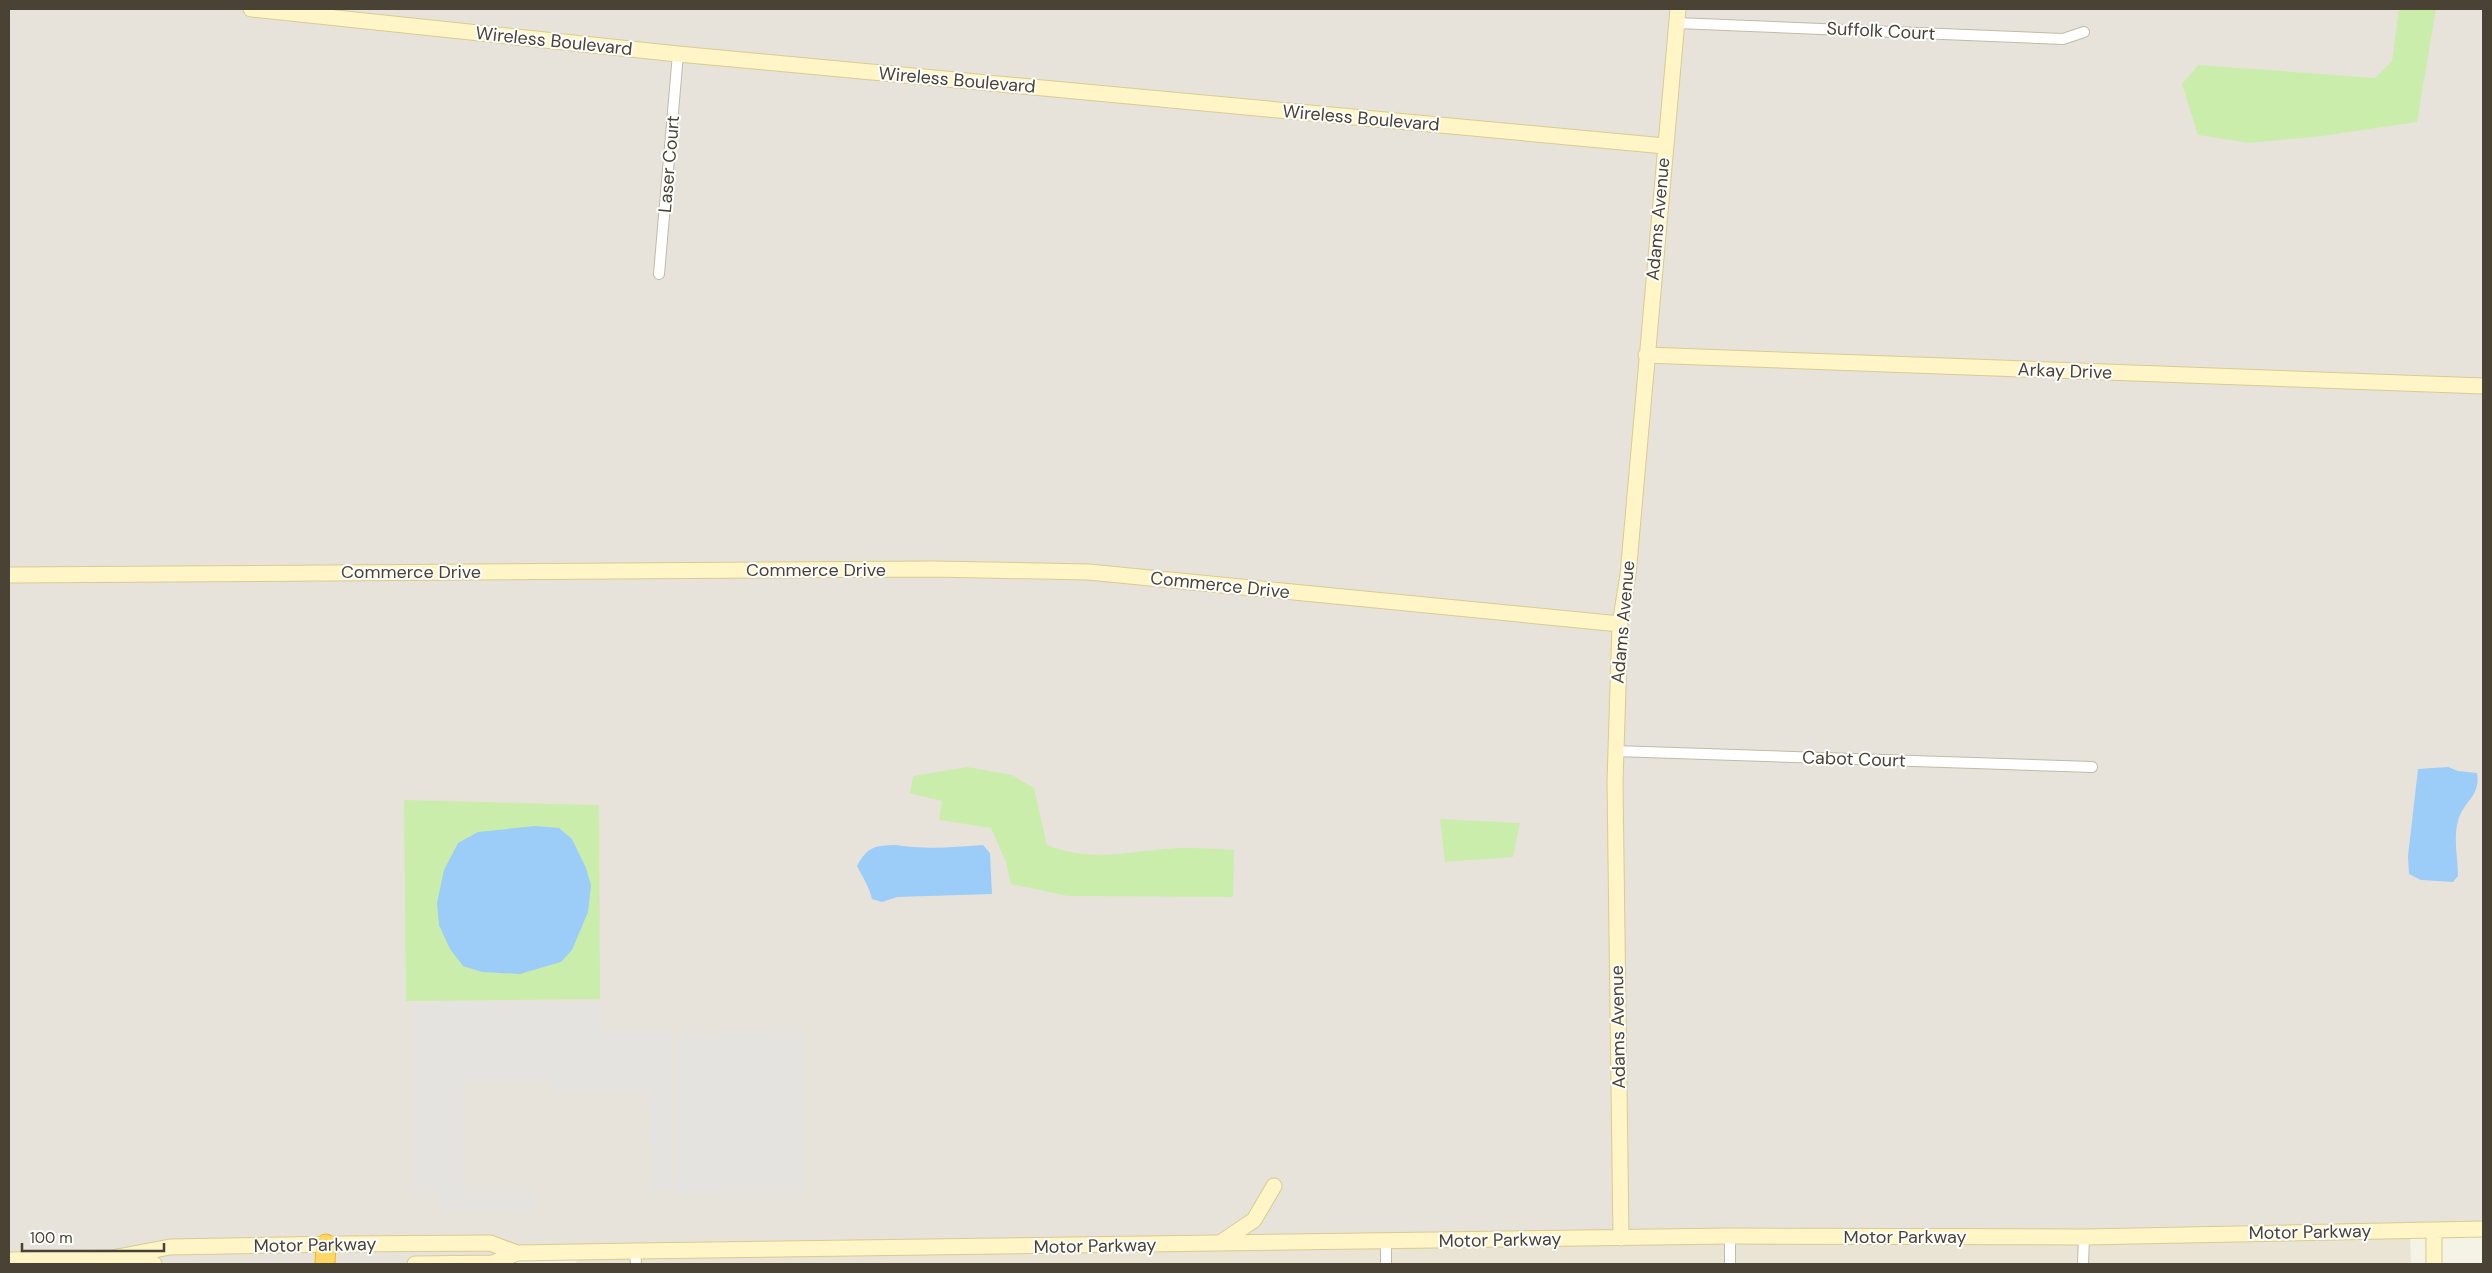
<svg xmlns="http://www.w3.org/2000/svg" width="2492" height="1273" font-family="'DM Sans',sans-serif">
	<rect width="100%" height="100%" fill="#f5f2e6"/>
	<path fill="#e9e4d4" d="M2410,1231L2411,1264H576L577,1256Z"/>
	<path fill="#e7e3db" d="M9,9H2483V1230L577,1256L429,1264L9,1262Z"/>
	<path fill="#cbedab" d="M2399,9H2436L2417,122L2322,136L2249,143L2198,135L2182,84L2198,65L2375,78L2392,61Z
		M967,767L1012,775L1034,788L1047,845C1096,865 1139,848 1188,848C1203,848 1219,849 1234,850L1233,897L1068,896L1011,884L1006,862L991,828L939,820L942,801L910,793L913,776Z
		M404,800L599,805L600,999L406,1001Z
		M1440,819L1520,823L1513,857L1445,862Z"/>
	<path fill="#e5e3df" d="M414,1003H601V1031H672V1188L652,1190L650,1091H552L551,1081H463V1193L536,1192V1212L439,1211L438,1191H414Z
		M804,1032V1191L676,1194V1035Z"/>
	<path fill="#9cccf8" d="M2448,767L2458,771L2477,773C2481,797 2463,801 2458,821C2453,839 2458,858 2458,876L2453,882L2421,880L2409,874L2408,856L2418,769Z
		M535,826L559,828L572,839L586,868L591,885L588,912L572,950L561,962L520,974L482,972L463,966L450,949L439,925L437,903L444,870L458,843L478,832Z
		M896,845C926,850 954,847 983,845L990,853L992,894L897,897L882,902L872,899C869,886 863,878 857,866C868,846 874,846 896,845Z"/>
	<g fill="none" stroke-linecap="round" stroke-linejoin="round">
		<defs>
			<path id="street" d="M1677,23L2063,39L2084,32
				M659,274L678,54
				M1615,751L2092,767
				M1730,1236V1264
				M635,1251L636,1264
				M1386,1264V1242
				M2083,1264L2084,1237"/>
			<path id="secondary" d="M251,9L678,54L1665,146
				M1646,355L2483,386
				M9,575L934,569L1089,572L1620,624
				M2434,1230V1264
				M1621,1238L1615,782L1620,624L1628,575L1678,9
				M1220,1243L1254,1220L1274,1186
				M112,1258L170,1247L342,1244L490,1243L517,1253
				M9,1260L112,1258L154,1264
				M415,1264L493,1263L517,1253L635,1251L1730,1236L2084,1237L2483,1229"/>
			<path id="highway" d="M325,1264L326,1244"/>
		</defs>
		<use href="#street" stroke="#c1baa8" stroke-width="12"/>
		<use href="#secondary" stroke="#d9cb91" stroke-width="17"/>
		<use href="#highway" stroke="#edb328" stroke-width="21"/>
		<use href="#street" stroke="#fff" stroke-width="10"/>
		<use href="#secondary" stroke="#fff5c6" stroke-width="15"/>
		<use href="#highway" stroke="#ffd767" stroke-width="19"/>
	</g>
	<g text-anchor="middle" stroke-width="4" stroke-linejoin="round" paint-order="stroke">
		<g font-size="18" fill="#494235" stroke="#fff">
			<text transform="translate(1881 31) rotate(3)" y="6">Suffolk Court</text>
			<text transform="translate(554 41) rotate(6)" y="6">Wireless Boulevard</text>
			<text transform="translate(957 80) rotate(5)" y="6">Wireless Boulevard</text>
			<text transform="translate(1361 118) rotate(5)" y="6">Wireless Boulevard</text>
			<text transform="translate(669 164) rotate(-85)" y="6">Laser Court</text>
			<text transform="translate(1658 219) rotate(-85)" y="6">Adams Avenue</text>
			<text transform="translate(2065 371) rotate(2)" y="6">Arkay Drive</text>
			<text x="816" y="576">Commerce Drive</text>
			<text x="411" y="578">Commerce Drive</text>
			<text transform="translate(1220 585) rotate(6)" y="6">Commerce Drive</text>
			<text transform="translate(1623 622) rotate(-85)" y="6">Adams Avenue</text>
			<text transform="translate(1854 759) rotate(2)" y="6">Cabot Court</text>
			<text transform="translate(1618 1027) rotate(-91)" y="6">Adams Avenue</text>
			<text transform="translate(2310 1232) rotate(-1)" y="6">Motor Parkway</text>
			<text x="1905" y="1243">Motor Parkway</text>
			<text transform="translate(1500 1240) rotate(-1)" y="6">Motor Parkway</text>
			<text transform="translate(315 1245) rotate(-1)" y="6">Motor Parkway</text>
			<text transform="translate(1095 1246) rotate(-1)" y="6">Motor Parkway</text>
		</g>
	</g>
	<rect width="2492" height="1273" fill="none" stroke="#494235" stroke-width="20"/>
	<path d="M22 1243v8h142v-8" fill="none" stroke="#494235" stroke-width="2.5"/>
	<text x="30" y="1243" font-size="15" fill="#494235" stroke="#ffffff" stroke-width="4" paint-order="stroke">100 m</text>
</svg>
